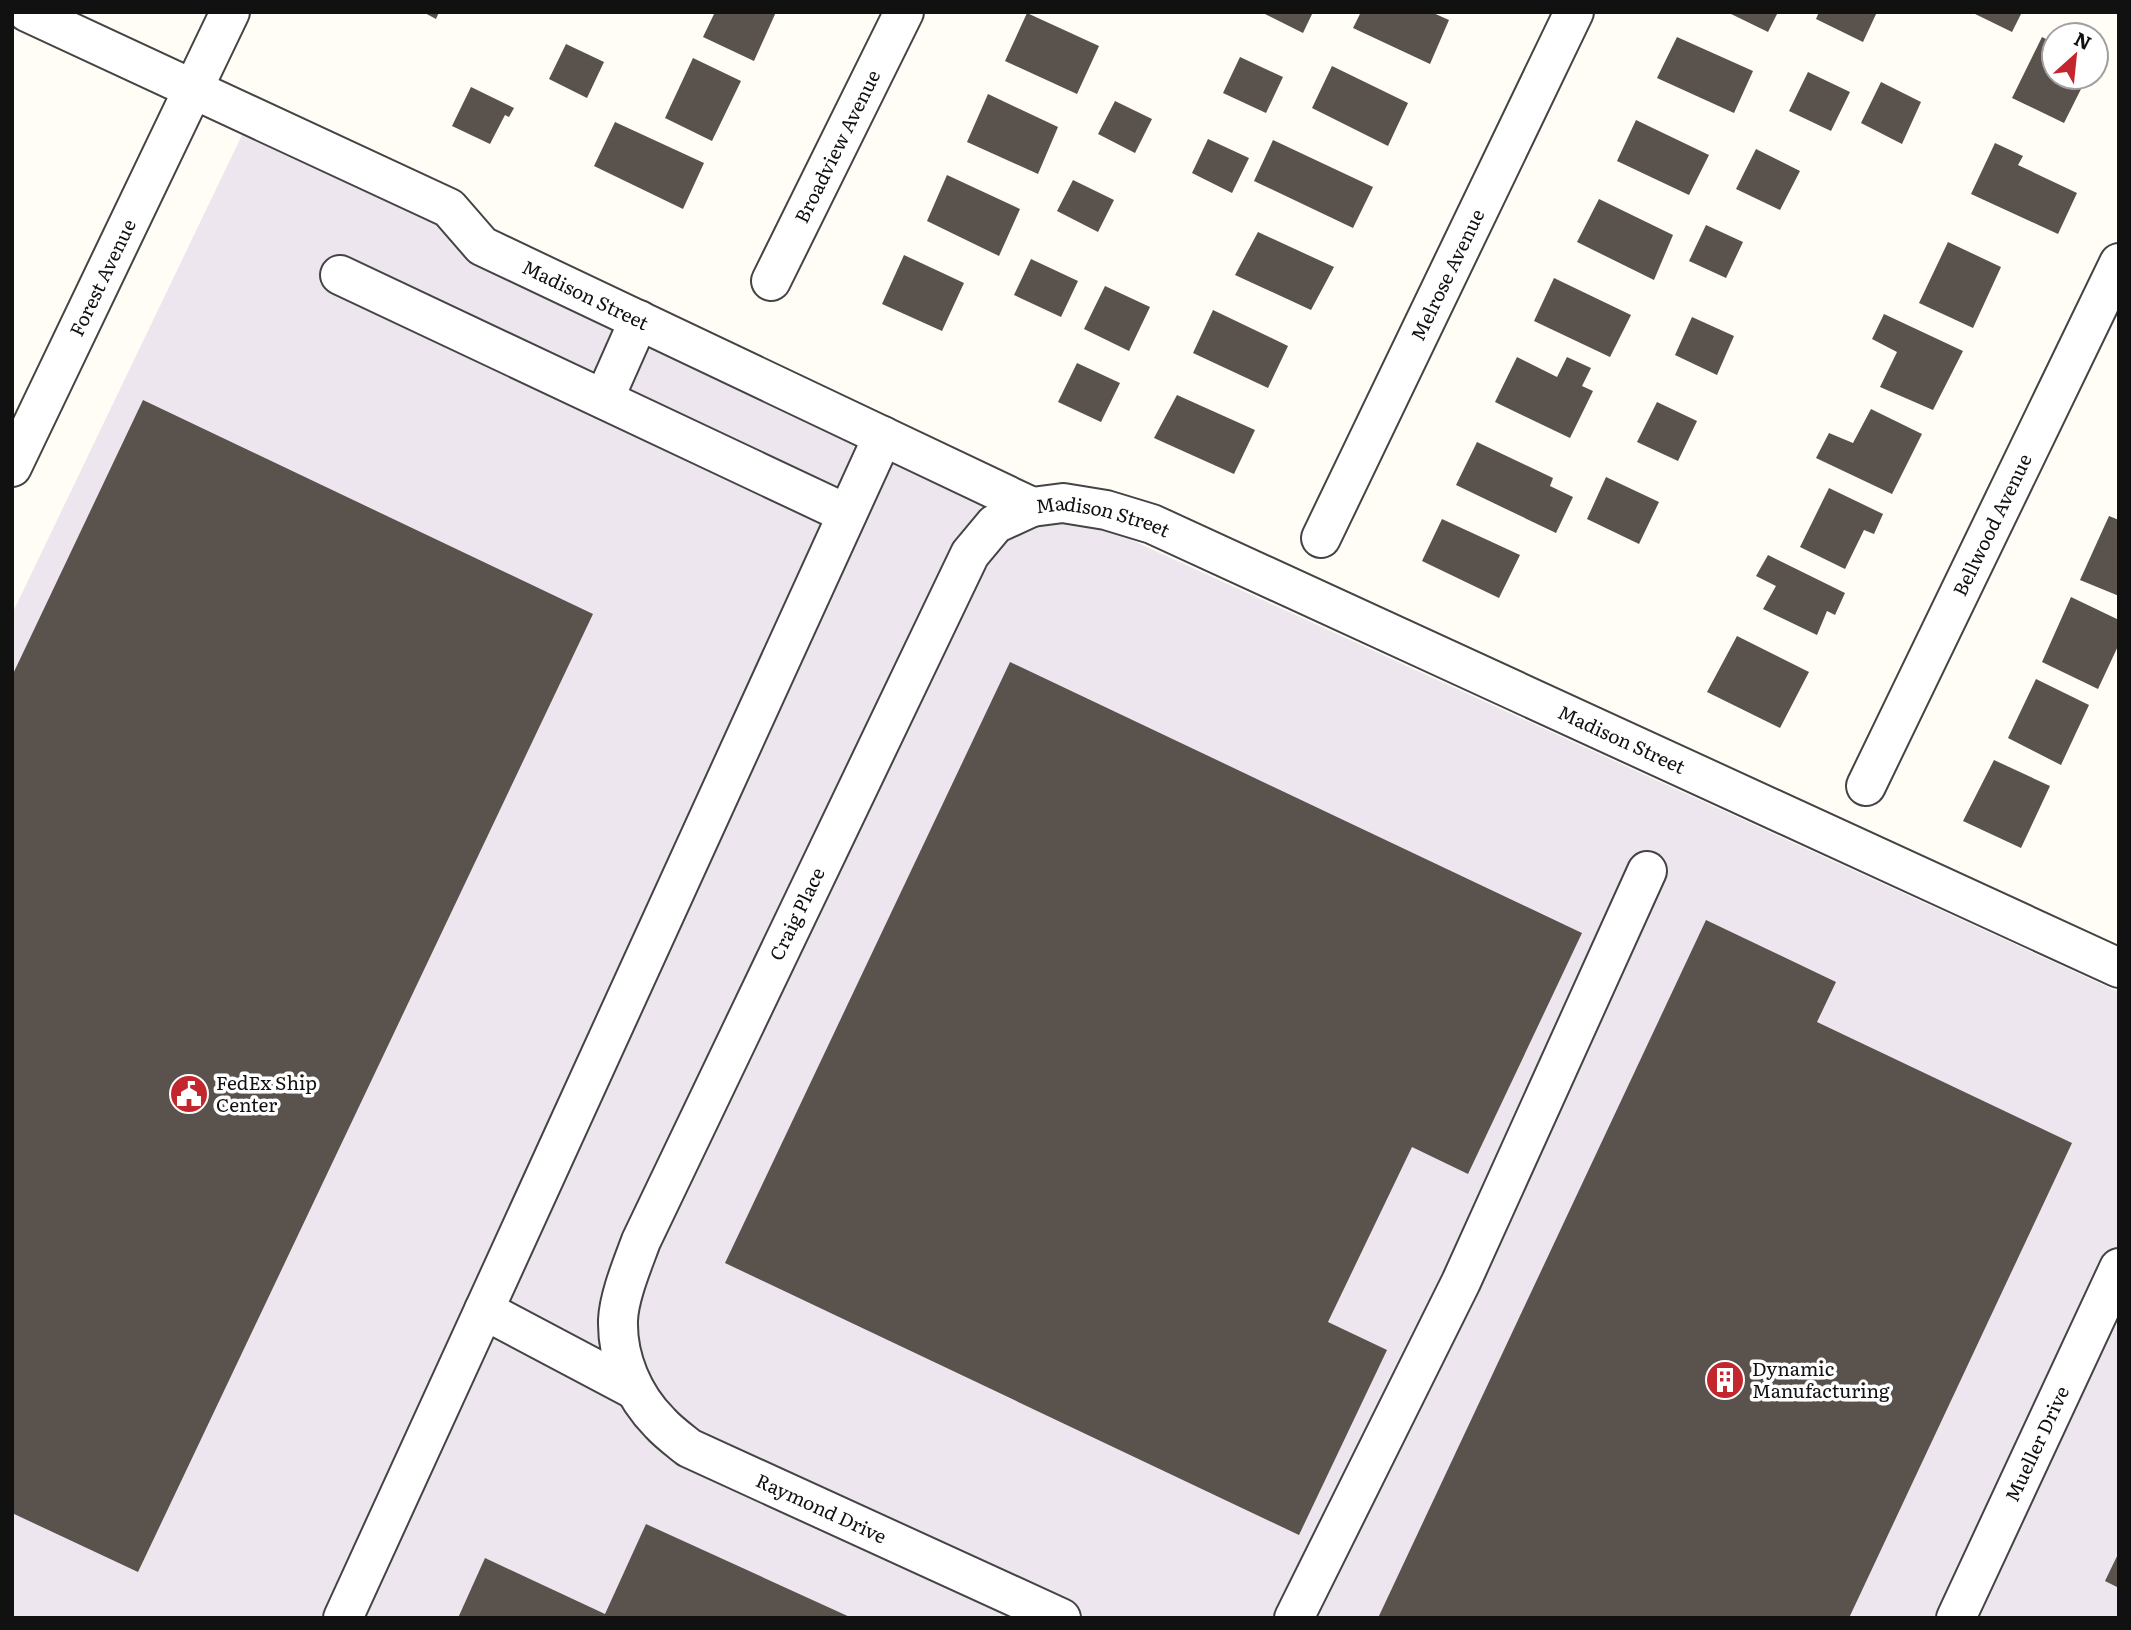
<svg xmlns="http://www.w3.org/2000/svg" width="2131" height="1630" font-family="Literata,serif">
	<rect width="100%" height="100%" fill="#fffdf5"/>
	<path fill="#eee6ef" d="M243,133L2119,992V1618H12V614Z"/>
	<path fill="#5a524d" d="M423,12H439L436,19Z
		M715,12H776L754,61L703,37Z
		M1261,12H1313L1303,33Z
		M1361,12H1431L1449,20L1430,64L1353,28Z
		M1727,12H1778L1768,32Z
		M1819,12H1877L1863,42L1816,19Z
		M1971,12H2022L2012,32Z
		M1027,13L1099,46L1077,94L1005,61Z
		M1677,37L1753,71L1734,113L1657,78Z
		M2042,37L2054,43V77H2087L2064,123L2012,98Z
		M566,44L604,62L587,98L549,79Z
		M1240,57L1283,77L1266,113L1223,93Z
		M693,58L741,81L712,141L665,118Z
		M1332,66L1408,103L1388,146L1312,108Z
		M1808,72L1850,92L1831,131L1789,111Z
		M1881,82L1921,102L1902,144L1861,123Z
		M471,87L514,108L509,117L505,115L490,144L452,126Z
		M988,94L1058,127L1038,174L967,142Z
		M1115,101L1152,119L1135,153L1098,134Z
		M1636,120L1709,155L1689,195L1617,161Z
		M615,122L704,163L683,209L594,166Z
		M1208,139L1249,158L1232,193L1192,173Z
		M1273,140L1373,187L1353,228L1254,181Z
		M1995,143L2023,156L2018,165L2077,193L2058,234L1971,194Z
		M1756,149L1800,171L1780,210L1736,189Z
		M947,175L1020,209L999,256L927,221Z
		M1073,180L1114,200L1098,232L1057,211Z
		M1599,199L1673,235L1654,280L1577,242Z
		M1706,225L1743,242L1726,278L1689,261Z
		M1258,232L1334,267L1311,310L1235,275Z
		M1948,242L2001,267L1973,328L1919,303Z
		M904,255L964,283L942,331L882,304Z
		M1031,259L1078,281L1061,317L1014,295Z
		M1554,278L1631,315L1610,357L1534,321Z
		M1105,286L1150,307L1129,351L1084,329Z
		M1213,310L1288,346L1268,388L1193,353Z
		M1884,314L1963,351L1933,410L1880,387L1897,352L1872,339Z
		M1692,317L1734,336L1717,375L1675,355Z
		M1517,357L1557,377L1567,357L1591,368L1582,386L1593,391L1570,438L1495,402Z
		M1077,363L1120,383L1101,422L1058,402Z
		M1177,395L1255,430L1234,474L1154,438Z
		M143,400L593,614L138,1572L12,1513V676Z
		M1657,402L1697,421L1678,461L1637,442Z
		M1871,409L1922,434L1892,494L1816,458L1829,433L1853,443Z
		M1477,442L1553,478L1550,486L1573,497L1556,533L1456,485Z
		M1606,477L1659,502L1639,544L1587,519Z
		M1829,488L1883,514L1874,534L1864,530L1845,569L1800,547Z
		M2109,516L2119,520V596L2080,580Z
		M1442,519L1520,555L1499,598L1422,561Z
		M1768,555L1845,593L1835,615L1827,611L1817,635L1763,609L1776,586L1756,576Z
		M2071,597L2119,620V644L2098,689L2042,662Z
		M1737,636L1809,672L1780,728L1707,692Z
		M1010,662L1582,933L1468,1174L1412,1147L1328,1322L1387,1350L1299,1535L725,1263Z
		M2036,679L2089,705L2061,765L2008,738Z
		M1994,760L2050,786L2021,848L1963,821Z
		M1706,920L1836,982L1817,1022L2072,1143L1849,1618H1378Z
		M646,1524L852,1618H458L485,1558L605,1614Z
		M2119,1552V1588L2105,1581Z"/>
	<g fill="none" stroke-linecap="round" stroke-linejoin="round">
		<defs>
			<g id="minor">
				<path id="s1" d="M27,12L449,208L482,246L1032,507L1063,503L1106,510L1152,524L2119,968"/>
				<path d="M340,275L847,514"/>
				<path id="s2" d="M771,281L904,12"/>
				<path d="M604,399L639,320"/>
				<path id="s3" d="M12,467L230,12"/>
				<path id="s4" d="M1032,507L995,524L970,554L641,1241C633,1263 619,1296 618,1320C617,1358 633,1396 660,1423C668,1432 679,1440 689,1448L1061,1618"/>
				<path id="s5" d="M1321,538L1574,12"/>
				<path id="s6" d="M1866,786L2119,263"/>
				<path d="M484,1310L883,436"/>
				<path d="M343,1618L484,1310L635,1390"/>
				<path d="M1294,1618L1461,1282L1647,871"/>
				<path id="s7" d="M1956,1618L2119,1268"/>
			</g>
		</defs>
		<use href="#minor" stroke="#444" stroke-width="42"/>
		<use href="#minor" stroke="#fff" stroke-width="38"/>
	</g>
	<defs>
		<symbol id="civic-disc" viewBox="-11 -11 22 22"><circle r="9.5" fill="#c4262e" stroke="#fff"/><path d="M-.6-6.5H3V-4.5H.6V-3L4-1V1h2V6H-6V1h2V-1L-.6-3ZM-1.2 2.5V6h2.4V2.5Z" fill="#fff"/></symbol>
		<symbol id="building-disc" viewBox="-11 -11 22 22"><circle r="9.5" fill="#c4262e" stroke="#fff"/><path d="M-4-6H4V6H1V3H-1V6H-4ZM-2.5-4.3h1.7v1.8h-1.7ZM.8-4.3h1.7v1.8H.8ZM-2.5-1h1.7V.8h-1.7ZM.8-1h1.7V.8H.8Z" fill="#fff"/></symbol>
	</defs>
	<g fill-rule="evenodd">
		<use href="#civic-disc" x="167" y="1072" width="44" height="44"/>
		<use href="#building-disc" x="1703" y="1358" width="44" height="44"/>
	</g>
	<g text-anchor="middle" stroke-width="7" stroke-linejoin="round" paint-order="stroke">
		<g font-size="19" fill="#111" stroke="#fff">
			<text dy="7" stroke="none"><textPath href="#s2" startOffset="150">Broadview Avenue</textPath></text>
			<text dy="7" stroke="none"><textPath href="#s5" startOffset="292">Melrose Avenue</textPath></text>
			<text dy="7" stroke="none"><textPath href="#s3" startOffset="210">Forest Avenue</textPath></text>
			<text dy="7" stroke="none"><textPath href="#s1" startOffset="630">Madison Street</textPath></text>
			<text dy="7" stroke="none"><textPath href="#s1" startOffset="1197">Madison Street</textPath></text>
			<text dy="7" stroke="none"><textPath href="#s6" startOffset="290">Bellwood Avenue</textPath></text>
			<text dy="7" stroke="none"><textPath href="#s1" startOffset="1764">Madison Street</textPath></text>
			<text transform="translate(797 914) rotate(-64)" y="7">Craig Place</text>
			<text dy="7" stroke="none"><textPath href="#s7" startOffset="192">Mueller Drive</textPath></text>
			<text dy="7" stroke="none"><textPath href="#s4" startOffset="1222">Raymond Drive</textPath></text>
		</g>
		<g font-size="19" fill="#111" stroke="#fff" text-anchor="start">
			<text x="216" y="1090">FedEx Ship<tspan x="216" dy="22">Center</tspan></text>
			<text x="1752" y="1376">Dynamic<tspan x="1752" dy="22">Manufacturing</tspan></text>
		</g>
	</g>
	<rect width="2131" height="1630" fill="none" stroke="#111111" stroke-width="28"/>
	<g transform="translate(2075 56) rotate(27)"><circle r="33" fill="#ffffff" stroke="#a0a0a0" stroke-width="2"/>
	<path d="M0-5L12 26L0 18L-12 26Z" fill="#c4262e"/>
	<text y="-10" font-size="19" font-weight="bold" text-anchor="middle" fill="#111111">N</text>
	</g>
</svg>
